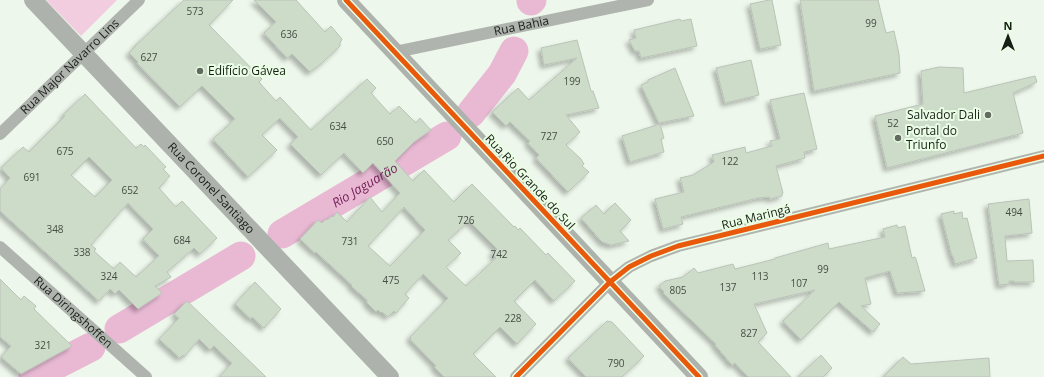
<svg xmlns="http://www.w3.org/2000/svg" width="1044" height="377" font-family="'Open Sans',sans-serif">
	<defs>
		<filter id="shadow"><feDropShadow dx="-3.5" dy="3.5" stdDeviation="2" flood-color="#0004"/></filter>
	</defs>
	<rect width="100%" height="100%" fill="#eef7eb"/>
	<path fill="#f1cddf" d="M46,0H117L81,36Z"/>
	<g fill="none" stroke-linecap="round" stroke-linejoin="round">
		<g stroke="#e9b9d4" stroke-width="29">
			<path d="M531,1L532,0"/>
			<path d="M471,113L502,74L514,51"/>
			<path id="s1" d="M282,234L447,136"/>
			<path d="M119,329L241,256"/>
			<path d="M33,377L91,347"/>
		</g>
	</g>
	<path fill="#cddbc9" stroke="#bbc3b9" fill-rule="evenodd" filter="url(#shadow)" d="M184,0H233L209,25L262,79L259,82L276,101L280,97L311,130L367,79L376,88L371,93L390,114L399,106L416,123L420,118L431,130L414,142L395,161L413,181L424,170L454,202L472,184L514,227L515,226L518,230L520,228L546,255L548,253L575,281L554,301L535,280L514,301L536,324L517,344L500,327L473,354L496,377H444L434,367L436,366L410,339L411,338L410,337L448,298L423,274L405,294L409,298L396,313L394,311L388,317L382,312L381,313L378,310L376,312L367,303V300L351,286L352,285L316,252L315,253L300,239L318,220L322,223L326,219L327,220L332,216L333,217L337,212L347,222L370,197L382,212L400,193L373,163L363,173L344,153L321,175L290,144L298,137L280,118L262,135L277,150L248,177L213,139L235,119L202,86L180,107L137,63L138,62L129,53L135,47V46ZM404,207L425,230L390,266L368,246ZM469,221L497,249L492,253L496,258L466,286L446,267L461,253L448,240Z
		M254,0H296L325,32L331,26L342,39L340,43V46L322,63L310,72L292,54L287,58L264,33L276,22Z
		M769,0H772L781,45L760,49L750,4Z
		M800,0H878L886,33L894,31L899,54L900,73L814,91Z
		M680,19L681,21L691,19L697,46L641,58L639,51H635L629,40L636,38L634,30Z
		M577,40L591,91H593L599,108L566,115L580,132L566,145L581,159L584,164L582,166L589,172L568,192L536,158L539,155L528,143L530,141L510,122L506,126L492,112L518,88L529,100L577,58L544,65L541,48Z
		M751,60L759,95L725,103L716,68Z
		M939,67L963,68L964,93L1035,76L1037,82L1013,93L1023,133L887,168L875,116L923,104L921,71Z
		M675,68L694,116L659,123L641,85L648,82V80Z
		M804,93L817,149L804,152L805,158L776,166L783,193L782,194V196L770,199L769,197L758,198L681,217L683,224L663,229L655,199L684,192L680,178L693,175L714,162L712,155L745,147L746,153L772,146L770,141L780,139L770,100Z
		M85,94L136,148L141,144L144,147L145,145L166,167L163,169L170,176L159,188L176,207L182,201L217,238L200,254L194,248L167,272L171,277L155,286L162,293L138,309L119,290L115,294L110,289L99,301L0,211V189L10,178L1,168L23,147L29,152L65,116L63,115ZM89,157L112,180L95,197L71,175ZM128,203L153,229L143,239L159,256L136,277L120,262L114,269L94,251L96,249L91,245Z
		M660,124L664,138L661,139L664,152L630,162L622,136Z
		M1029,199L1032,233L1005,236L1007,261L1033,260L1034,282H1014V281H1009V284L999,285L988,204Z
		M615,203L631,220L620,231L629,241L611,245L602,242L581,218L596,205L604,214Z
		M954,211V214L962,212L963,219L967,218L977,258L955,264L953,256H952L941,214Z
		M897,225L898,228L905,226L912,258L915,257L916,259L925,291L897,293L890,271L865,278L871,304L861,306L880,324L873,332L839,302L801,340L783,321L815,290L754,304L767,333L758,342L791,377H748L735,363L732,365L715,345L716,344L663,293L664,292L659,286L665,281L683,277L694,268L698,273L733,264L735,269L775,259V258L828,243L829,249L885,237L883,229Z
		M0,279L21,300L24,296L36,306L34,309L72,346L21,374L1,357L11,346L0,337Z
		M255,282L281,309L264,328L252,317L251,319L235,304Z
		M187,301L232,344L266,377H219L232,363L214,346L210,350L199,339L184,357L183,355L180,358L159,339L179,318L174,314Z
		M607,321L612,322L644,356L622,377H586L568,358Z
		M821,355L832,368L823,377H798Z
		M903,357L911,364L989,358L990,377H883Z"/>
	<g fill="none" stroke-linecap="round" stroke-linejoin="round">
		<g stroke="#b0b4af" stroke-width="12">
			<path id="s2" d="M395,52L648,0"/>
			<path id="s3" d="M0,134L139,0"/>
			<path id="s4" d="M0,247L146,377"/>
			<path d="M516,377L610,282L629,267L651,256L678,246L1044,156"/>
		</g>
		<g stroke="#adb2ad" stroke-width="18">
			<path id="s5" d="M33,0L390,377"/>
			<path d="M346,0L699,377"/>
		</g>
		<defs>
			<path id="cycleway" d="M346,0L699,377
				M516,377L610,282L629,267L651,256L678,246L1044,156"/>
		</defs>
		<use href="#cycleway" stroke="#eafde5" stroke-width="8"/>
		<use href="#cycleway" stroke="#e8590c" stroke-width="5"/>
	</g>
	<g fill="#636b61" stroke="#eafde5" stroke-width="1.5">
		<circle cx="200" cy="71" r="4"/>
		<circle cx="988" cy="115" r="4"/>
		<circle cx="898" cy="138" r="4"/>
	</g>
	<g text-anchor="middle" stroke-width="4" stroke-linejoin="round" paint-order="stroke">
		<g font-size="10" fill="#454e44">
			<text x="195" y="15">573</text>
			<text x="871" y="27">99</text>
			<text x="289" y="38">636</text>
			<text x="149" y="61">627</text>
			<text x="572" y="85">199</text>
			<text x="893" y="127">52</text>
			<text x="338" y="130">634</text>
			<text x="549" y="140">727</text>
			<text x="385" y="145">650</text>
			<text x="65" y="155">675</text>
			<text x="730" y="165">122</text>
			<text x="32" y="181">691</text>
			<text x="130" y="194">652</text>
			<text x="1014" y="216">494</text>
			<text x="466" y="224">726</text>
			<text x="55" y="233">348</text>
			<text x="182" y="244">684</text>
			<text x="350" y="245">731</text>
			<text x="82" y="256">338</text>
			<text x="499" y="258">742</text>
			<text x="823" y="273">99</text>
			<text x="109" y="280">324</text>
			<text x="760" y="280">113</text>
			<text x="391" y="284">475</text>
			<text x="799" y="287">107</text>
			<text x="728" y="291">137</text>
			<text x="678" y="294">805</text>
			<text x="513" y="322">228</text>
			<text x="749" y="337">827</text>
			<text x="43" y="349">321</text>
			<text x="616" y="367">790</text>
		</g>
		<g font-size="12" fill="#181f17" stroke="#eafde5">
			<text dy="4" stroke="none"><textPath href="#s2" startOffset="129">Rua Bahia</textPath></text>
			<text dy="4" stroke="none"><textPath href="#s3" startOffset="97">Rua Major Navarro Lins</textPath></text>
			<text transform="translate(530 182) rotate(47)" y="4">Rua Rio Grande do Sul</text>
			<text dy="4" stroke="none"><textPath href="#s5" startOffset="259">Rua Coronel Santiago</textPath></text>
			<text transform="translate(756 217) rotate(-14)" y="4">Rua Maringá</text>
			<text dy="4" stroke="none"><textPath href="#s4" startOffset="98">Rua Diringshoffen</textPath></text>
		</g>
		<g font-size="12" fill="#181f17" stroke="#eafde5" text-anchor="start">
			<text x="208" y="75">Edifício Gávea</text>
			<text x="980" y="119" text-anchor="end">Salvador Dali</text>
			<text x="906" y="135">Portal do<tspan x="906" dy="14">Triunfo</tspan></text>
		</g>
		<g font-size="13" font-style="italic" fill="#75225a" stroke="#eafde5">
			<text dy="5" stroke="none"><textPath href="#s1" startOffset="96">Rio Jaguarão</textPath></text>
		</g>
	</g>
	<g transform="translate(1008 36)" stroke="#eafde5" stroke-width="3" paint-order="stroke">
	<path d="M0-3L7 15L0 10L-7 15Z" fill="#181f17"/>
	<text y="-6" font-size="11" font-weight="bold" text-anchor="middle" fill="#181f17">N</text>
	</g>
</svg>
